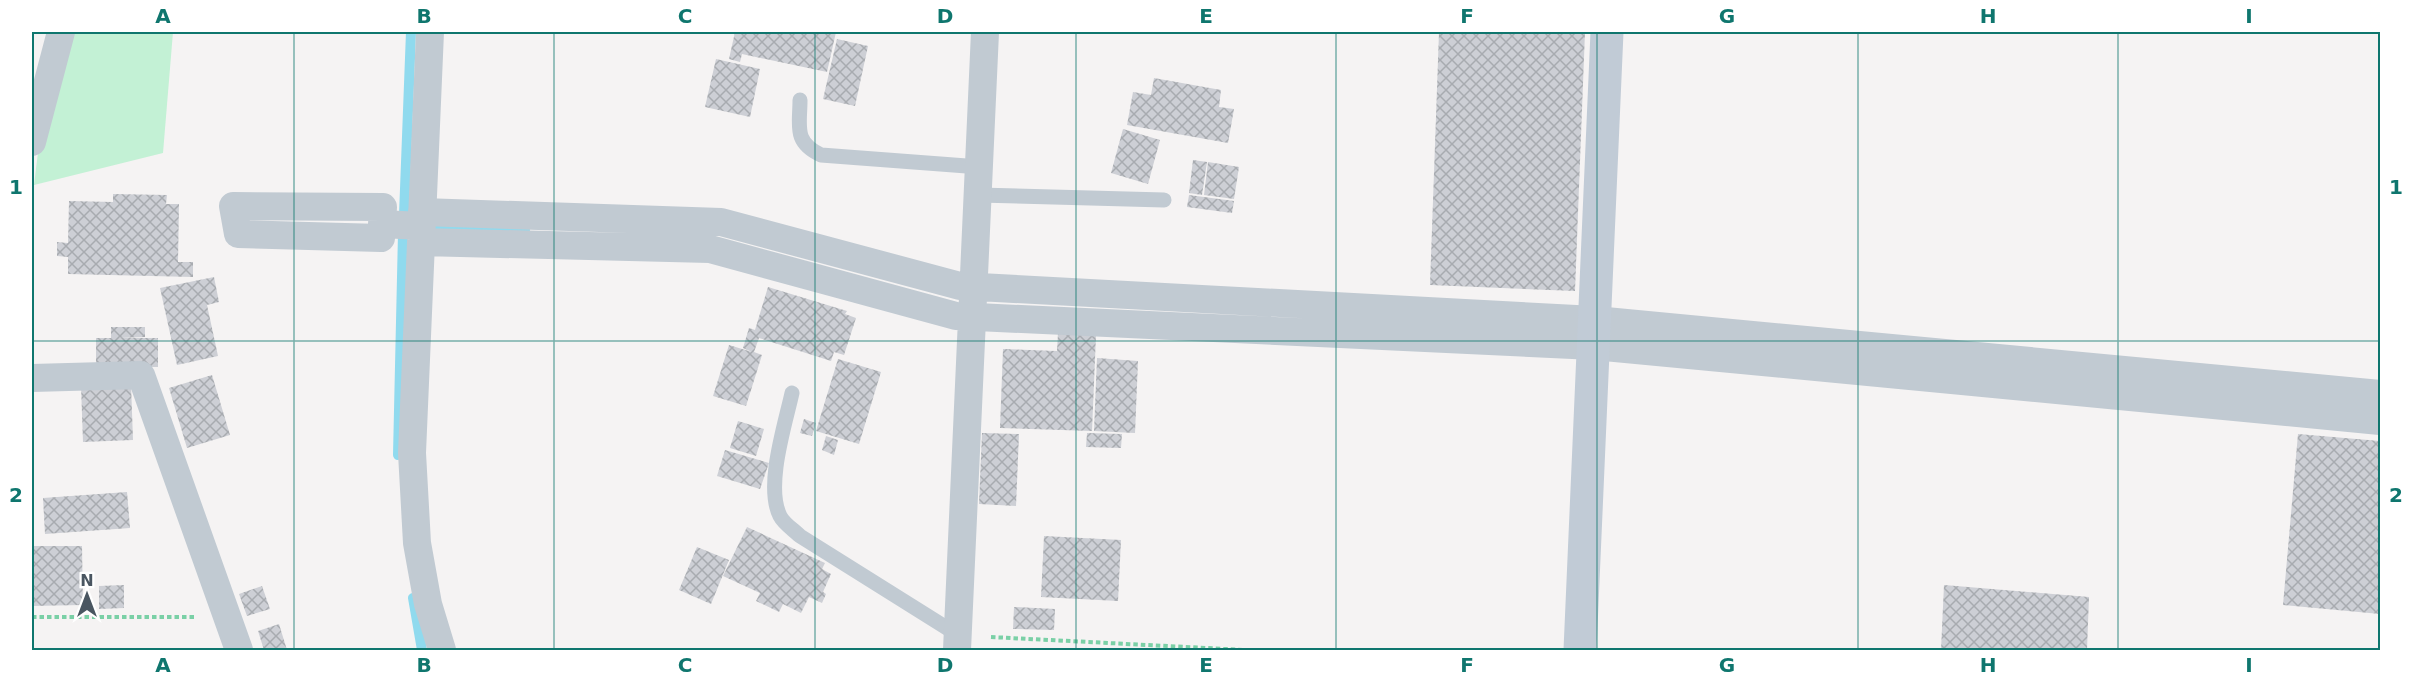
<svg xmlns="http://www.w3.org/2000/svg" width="2412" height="682" font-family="'DejaVu Sans',sans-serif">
	<defs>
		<pattern id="building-cross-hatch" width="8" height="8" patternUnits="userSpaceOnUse" patternTransform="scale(1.5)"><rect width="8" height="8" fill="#cdcfd5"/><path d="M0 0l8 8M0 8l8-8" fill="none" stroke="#a8abb0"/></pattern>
	</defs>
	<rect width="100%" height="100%" fill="#f5f3f3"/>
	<path fill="#c3f1d5" d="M68,32H173L163,153L34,185L39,144Z"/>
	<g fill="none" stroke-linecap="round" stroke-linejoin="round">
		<path stroke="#90daee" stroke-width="10" d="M404,215L411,32
			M438,227L525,230
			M398,455L403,233
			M413,598L422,650"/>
	</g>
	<path fill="url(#building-cross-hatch)" d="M735,32H836L827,72L742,54L740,62L729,59Z
		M1439,32H1585L1575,291L1430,285Z
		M837,39L868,46L855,106L823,99Z
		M716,59L760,69L750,117L705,107Z
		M1154,78L1221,90L1219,107L1234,109L1228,143L1127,125L1133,92L1151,95Z
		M1123,129L1160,140L1148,184L1111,173Z
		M1193,160L1207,162L1202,195L1189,193Z
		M1208,162L1239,167L1234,199L1204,195Z
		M113,194L167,195L166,204H179L178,262H193V277L68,274V257L57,256V242L68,243L69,201L113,202Z
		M1189,195L1234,201L1232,213L1187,207Z
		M214,277L219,302L207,305L218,356L177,365L160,288Z
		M768,287L847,311L845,314L856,318L844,355L834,352L831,361L759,338L754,352L762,355L746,406L713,396L729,345L752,352L743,348L749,328L755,330Z
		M111,327H145V337L119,338H158V367H96V338H111Z
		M1058,333L1096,335L1092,431L1000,428L1003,349L1057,351Z
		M1097,358L1138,361L1135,433L1094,431Z
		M838,359L881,372L859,444L816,431Z
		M212,375L230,435L187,448L169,388Z
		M131,384L133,440L83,442L81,386Z
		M804,419L816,423L812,436L800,433Z
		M738,421L764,429L756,456L730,448Z
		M982,433L1019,434L1016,506L979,504Z
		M1087,433L1122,434L1121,448L1086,447Z
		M2298,434L2380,441V614L2283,605Z
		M826,436L838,440L834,455L822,450Z
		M725,450L769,463L760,489L717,476Z
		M127,492L130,528L45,534L43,498Z
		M747,527L825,563L822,569L831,574L823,592L826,594L822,603L809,597L801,613L783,604L779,612L756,601L760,593L723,576Z
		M1044,536L1121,540L1118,601L1041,597Z
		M32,546H82L83,605L32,606Z
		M697,547L729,560L711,604L679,590Z
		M124,585V608L99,609V586Z
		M1944,585L2089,597L2087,650H1941Z
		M262,586L270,609L247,616L239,594Z
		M1014,607L1055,609L1054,630L1013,629Z
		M279,624L287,650H264L258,631Z"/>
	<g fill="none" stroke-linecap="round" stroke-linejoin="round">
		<path stroke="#7ad0a6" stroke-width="4" stroke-dasharray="4.5 3" stroke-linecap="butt" d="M32,617H194
			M991,637L1245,650"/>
		<path stroke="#c1cad2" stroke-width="15" d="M800,100C800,126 793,142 821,155L980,167
			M978,195L1164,200
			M792,393C785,425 765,486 780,516C784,524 794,530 800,536L958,635"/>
		<path stroke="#c1cad2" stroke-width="28" d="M430,32L412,453L417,543L428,604L442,650
			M32,142L61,32
			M422,212L721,222L960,286L1595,320L2380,394
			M382,224L381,238L238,234L233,206L383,207L382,224L421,226
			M421,242L710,249L956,316L1594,346L2380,421
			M32,378L141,375L239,650
			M957,650L985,32"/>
		<path stroke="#c1cbd6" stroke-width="33" d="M1580,650L1607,32"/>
	</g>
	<path fill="none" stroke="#0f766e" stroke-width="1.5" stroke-opacity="0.55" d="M294,32V650M554,32V650M815,32V650M1076,32V650M1336,32V650M1597,32V650M1858,32V650M2118,32V650M32,341H2380"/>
	<rect width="2412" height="682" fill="none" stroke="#ffffff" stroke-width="66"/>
	<g transform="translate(87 595)" stroke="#ffffff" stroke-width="4.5" paint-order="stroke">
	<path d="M0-4.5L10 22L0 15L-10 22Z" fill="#4a5661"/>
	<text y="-9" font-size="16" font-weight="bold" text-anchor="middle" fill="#4a5661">N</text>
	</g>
	<rect x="33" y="33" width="2346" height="616" fill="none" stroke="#0f766e" stroke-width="2"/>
	<g font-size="20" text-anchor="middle" font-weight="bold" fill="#0f766e">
		<text x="163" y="23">A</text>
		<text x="424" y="23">B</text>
		<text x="685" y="23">C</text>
		<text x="945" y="23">D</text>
		<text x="1206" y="23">E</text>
		<text x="1467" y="23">F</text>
		<text x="1727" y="23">G</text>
		<text x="1988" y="23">H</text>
		<text x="2249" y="23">I</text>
		<text x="16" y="194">1</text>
		<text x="2396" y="194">1</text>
		<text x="16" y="502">2</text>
		<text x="2396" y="502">2</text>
		<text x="163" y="672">A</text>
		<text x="424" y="672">B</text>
		<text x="685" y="672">C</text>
		<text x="945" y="672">D</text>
		<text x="1206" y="672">E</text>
		<text x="1467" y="672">F</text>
		<text x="1727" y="672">G</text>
		<text x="1988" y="672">H</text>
		<text x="2249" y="672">I</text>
	</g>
</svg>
